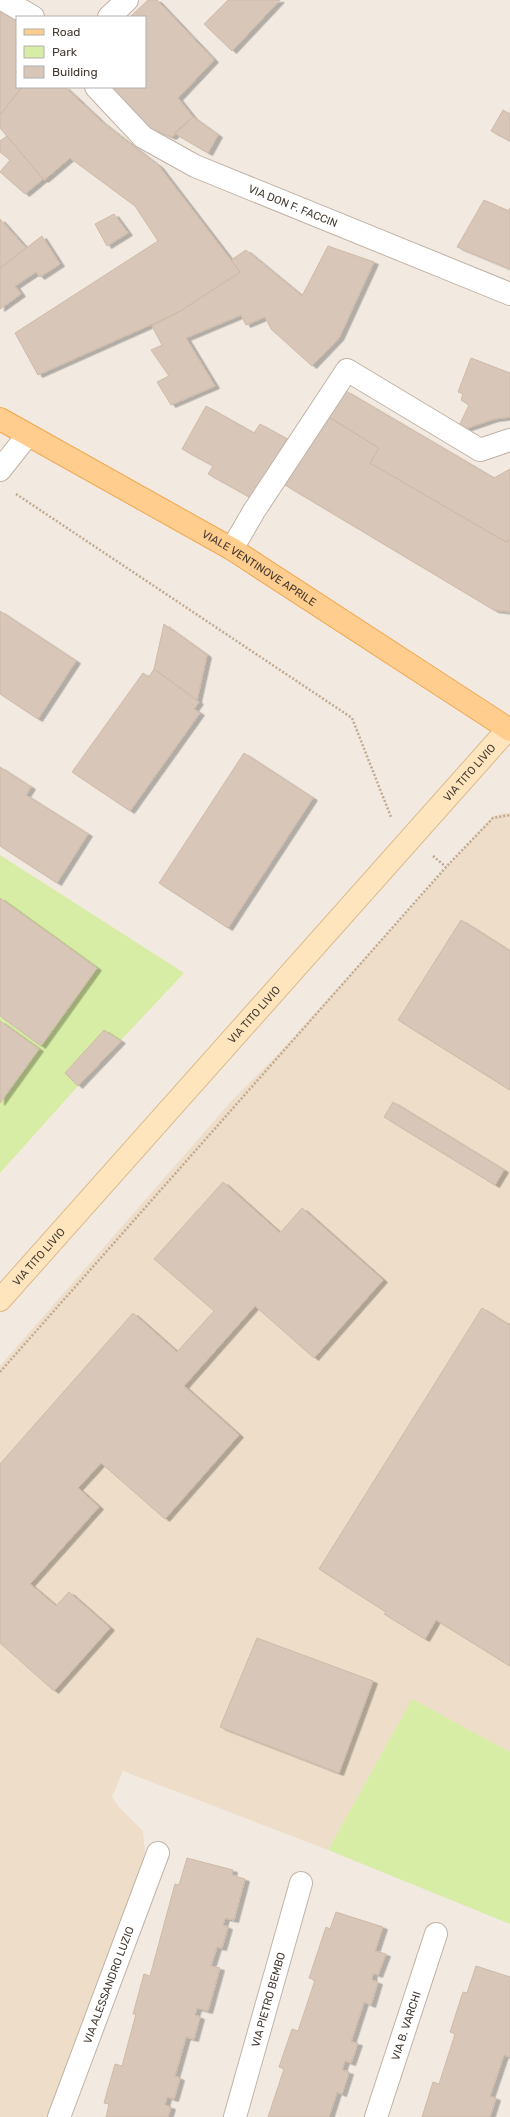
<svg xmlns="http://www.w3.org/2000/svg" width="510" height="2117" font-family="Rubik,sans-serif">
	<defs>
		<filter id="shadow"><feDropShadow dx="4.5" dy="2.5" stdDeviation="0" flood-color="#0004"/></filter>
	</defs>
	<rect width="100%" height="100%" fill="#f2eae1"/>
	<path fill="#edddc9" d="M504,813H510V1752L412,1699L328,1850L123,1771L112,1797L118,1806L143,1831L145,1853L90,2035L59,2117H0V1366L235,1097L279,1053L493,816Z"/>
	<path fill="#d7eca4" d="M0,855L184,973L78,1086L0,1173Z
		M412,1699L510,1752V1924L328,1850Z"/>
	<path fill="#d8c6b8" stroke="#d0baa8" filter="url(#shadow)" d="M148,0H157L214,60L178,98L193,117L172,137L146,127L110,87H145V17H130Z
		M228,0H280L232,51L204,24Z
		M0,12L17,19V87H22L0,115Z
		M22,87H65L102,122L159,166L240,272L179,312L38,375L15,333L158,241L135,206L70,158L44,180L0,128V115Z
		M503,110L510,114V141L491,131Z
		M193,117L218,135L208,153L174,133Z
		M7,136L43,179L25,194L0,172L10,160L0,152V141Z
		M484,200L509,211L510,208V269L457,247Z
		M114,214L128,233L107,246L95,224Z
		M0,219L26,248L0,268Z
		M42,236L60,264L40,277L36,272L15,286L21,294L0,309V268Z
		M328,246L374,262L339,338L312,366L271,329L265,317L246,325L241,315L186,338L215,386L171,405L157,382L169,376L151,350L162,345L152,326L179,312L240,272L231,260L246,250L302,296Z
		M471,358L510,373V417L494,419L456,432L469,405L461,400L463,394L458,392Z
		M346,391L494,478L510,469V540L506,542L370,463L379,448L328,417Z
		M206,406L254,433L260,424L287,439L253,499L208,474L213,466L182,449Z
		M326,415L379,448L370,463L506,542L510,540V612L494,610L285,485Z
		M0,611L76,661L38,719L0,694Z
		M164,624L207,655L197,700L154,669Z
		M154,669L199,702L194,709L200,713L130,811L72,772L143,673L149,677Z
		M244,753L313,798L228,928L159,883Z
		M0,767L31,787L26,795L88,834L57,883L0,846Z
		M0,898L97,968L41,1046L0,1016Z
		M461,920L510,951V1090L398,1020Z
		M0,1021L39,1049L0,1103Z
		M104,1030L121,1041L78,1086L65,1073Z
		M393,1102L504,1170L495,1185L384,1117Z
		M223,1182L280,1233L302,1208L383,1280L314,1358L255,1306L184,1386L239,1435L165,1519L101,1463L78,1488L99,1507L30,1584L56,1606L69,1592L110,1628L54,1691L0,1643V1464L133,1313L177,1352L214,1311L154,1259Z
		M482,1308L509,1325L510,1323V1666L436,1620L425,1639L384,1614L386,1612L319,1569Z
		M257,1638L373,1681L339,1773L220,1727Z
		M187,1858L233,1870L232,1875L245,1879L234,1920L225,1918L223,1925L228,1927L222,1948L217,1947L211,1966L220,1968L208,2011L197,2008L195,2015L200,2017L194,2039L186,2037L175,2076L180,2078L174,2099L167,2097L165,2105L171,2107L168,2117H106L109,2104L104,2103L115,2064L122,2066L136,2014H133L144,1974L150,1976L175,1884L179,1885Z
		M336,1912L383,1927L375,1951L386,1954L378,1975L373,1973L372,1980L378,1982L371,2005L364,2002L351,2042L358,2043L351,2063L345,2061L342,2070L349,2072L342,2094L337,2092L329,2117H268L284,2069L279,2067L292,2029L298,2031L315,1980L309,1978L326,1927L330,1929Z
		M476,1966L510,1977V2055L509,2057L504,2055L490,2096L496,2098L490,2117H422L433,2082L439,2084L455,2034L450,2032L463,1992L467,1993Z"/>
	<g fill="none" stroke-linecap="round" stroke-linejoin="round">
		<defs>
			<g id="street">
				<path d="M4,0L33,17"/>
				<path d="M109,17L127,0"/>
				<path id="s1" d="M96,87L143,137L195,166L510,294"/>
				<path d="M0,470L27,436"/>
				<path d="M232,549L254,511L347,370L480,450L510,440"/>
				<path id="s2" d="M59,2117L158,1853"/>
				<path id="s3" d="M235,2117L301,1883"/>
				<path id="s4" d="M376,2117L436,1934"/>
			</g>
			<g id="secondary">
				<path id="s5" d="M0,1300L508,729"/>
			</g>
			<g id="primary">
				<path id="s6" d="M0,419L232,549L510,730"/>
			</g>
		</defs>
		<use href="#street" stroke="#c1b3a6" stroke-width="24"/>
		<use href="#secondary" stroke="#daba8d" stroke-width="24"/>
		<use href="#primary" stroke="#efa752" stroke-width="24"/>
		<path stroke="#c2aa92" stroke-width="2.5" stroke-dasharray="2 2" stroke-linecap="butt" d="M16,494L352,718L391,817
			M433,856L446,867
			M0,1372L446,867L493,818L510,815"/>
		<use href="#street" stroke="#fff" stroke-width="22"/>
		<use href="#secondary" stroke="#ffe5be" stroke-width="22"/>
		<use href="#primary" stroke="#ffcd8d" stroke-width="22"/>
	</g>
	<g text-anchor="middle" stroke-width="3.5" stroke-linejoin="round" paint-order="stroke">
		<g font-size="11" fill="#443a31" stroke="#fff">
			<text dy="4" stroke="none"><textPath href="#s1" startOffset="234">VIA DON F. FACCIN</textPath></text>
			<text dy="4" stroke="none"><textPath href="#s6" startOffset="299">VIALE VENTINOVE APRILE</textPath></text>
			<text dy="4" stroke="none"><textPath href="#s5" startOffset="706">VIA TITO LIVIO</textPath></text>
			<text dy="4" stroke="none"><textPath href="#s5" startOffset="382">VIA TITO LIVIO</textPath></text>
			<text dy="4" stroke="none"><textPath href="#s5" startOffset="58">VIA TITO LIVIO</textPath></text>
			<text dy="4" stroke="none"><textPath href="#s2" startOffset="141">VIA ALESSANDRO LUZIO</textPath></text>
			<text dy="4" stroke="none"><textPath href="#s3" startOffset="122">VIA PIETRO BEMBO</textPath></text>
			<text dy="4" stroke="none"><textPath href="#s4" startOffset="96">VIA B. VARCHI</textPath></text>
		</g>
	</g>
	<rect x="16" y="16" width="130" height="72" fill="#ffffff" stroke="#b4b0ad"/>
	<rect x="24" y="29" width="20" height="6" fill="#ffcd8d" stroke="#b4b0ad"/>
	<text x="52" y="36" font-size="12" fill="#443a31">Road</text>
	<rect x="24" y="46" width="20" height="12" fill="#d7eca4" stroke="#b4b0ad"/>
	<text x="52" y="56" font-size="12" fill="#443a31">Park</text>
	<rect x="24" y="66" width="20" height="12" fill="#d8c6b8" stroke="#b4b0ad"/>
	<text x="52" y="76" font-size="12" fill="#443a31">Building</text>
</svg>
